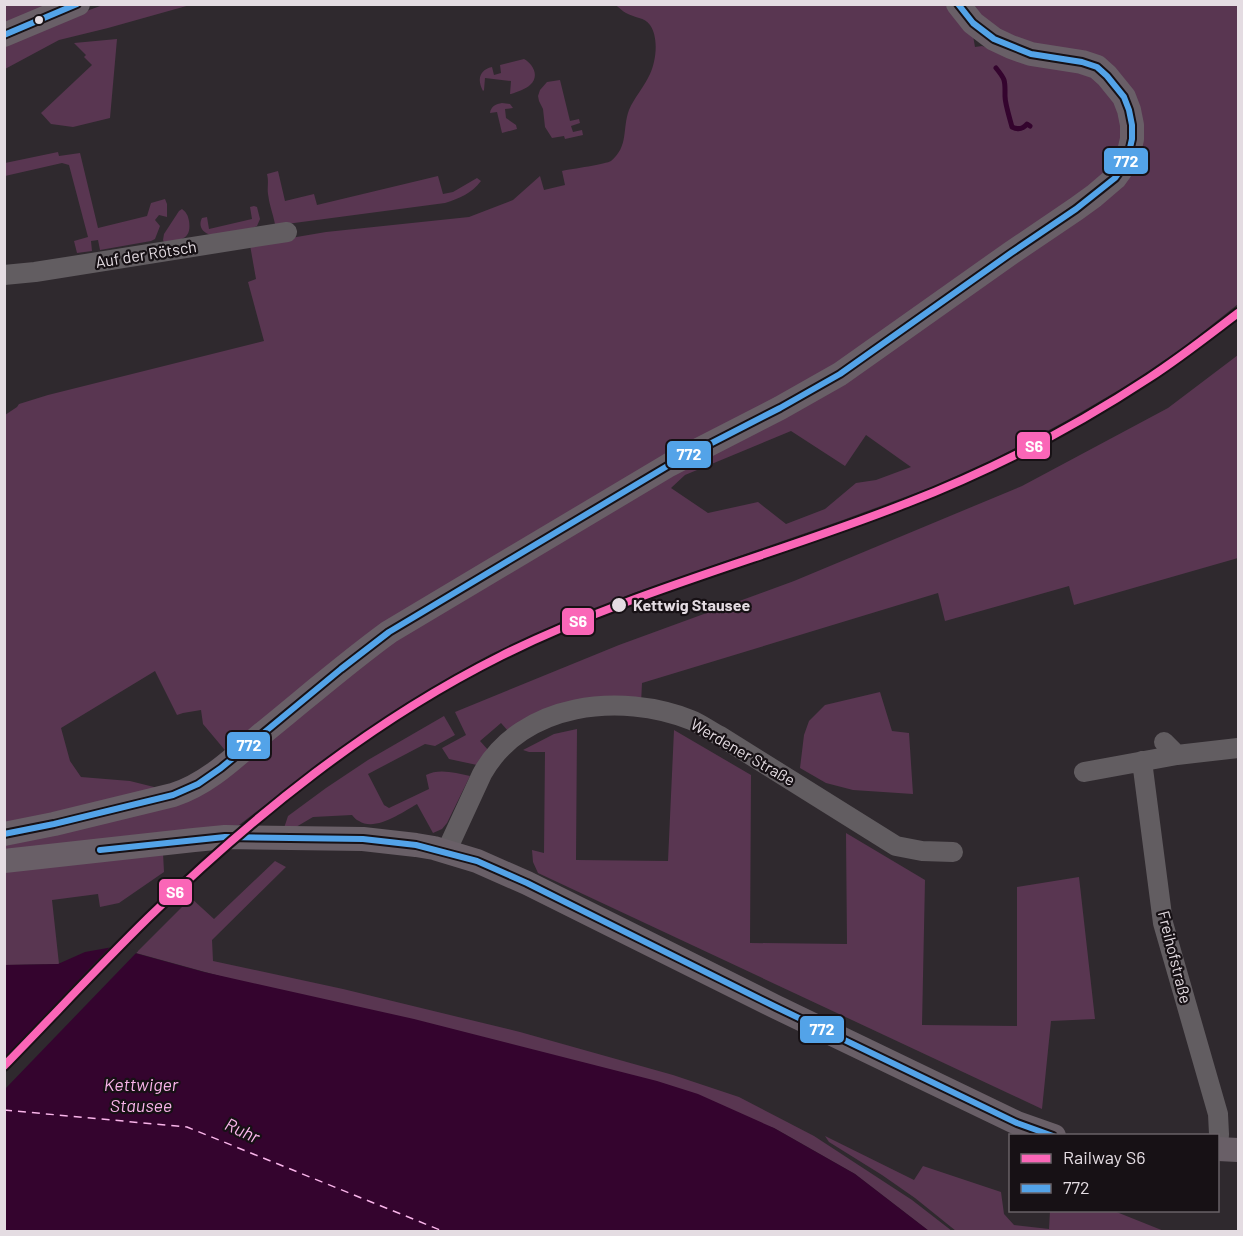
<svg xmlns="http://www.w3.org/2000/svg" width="1243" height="1236" font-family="Barlow,sans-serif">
	<rect width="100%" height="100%" fill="#2f292e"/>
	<path fill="#593651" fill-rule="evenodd" d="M5,5H57L5,27Z
		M103,5H190L108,28L59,40L5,69L4,44L45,26Z
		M615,5H948L972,30L975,47L982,46L1011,56L1092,73L1120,105L1123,144L1101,180L892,333L486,567L229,755L203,724L201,710L183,713L177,715L155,671L61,728L70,761L81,777L130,781L166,790L5,829V415L17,407L19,404L48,395L264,341L248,282L256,279L250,245L326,232L469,217L513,200L540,176L544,190L565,185L562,171C571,169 607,164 611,161C629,146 622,129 629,110C634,98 644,87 650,74C656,61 659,38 650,25C645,17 634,18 626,13C622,11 619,7 615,5Z
		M967,5H1238V304L1188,344L1131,383L1066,421L998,457L932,487L843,520L634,593L557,625L491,654L453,675L400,707L338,749L239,825L5,851V843L187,795L391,638L665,475L1127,178L1131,91L1007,38ZM791,431L845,466L866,435L911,467L876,480L856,483L825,509L786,524L758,502L708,513L671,488L685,475Z
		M117,39L110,118L73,127L51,124L41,113L92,65L84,57L86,55L74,43Z
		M524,59C533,64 540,76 530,85C526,89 517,92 511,94H510L511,81L485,78L484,90L483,91C477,80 479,70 492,67L494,75L501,73L500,65Z
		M560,80L570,121L579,119L580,123L571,126L573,132L582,130L583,135L565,139L564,136L552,138L545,127L543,109L539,101L538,96L540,90L547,82Z
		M502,103L510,104L513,108L505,109L506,118L516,125L517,129L502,133L497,112L490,113C491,106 496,104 502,103Z
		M58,152L59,156L80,153L98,228L147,216L151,203L165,199L167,204V217L159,215L155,220L160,226L155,239L151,241L100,250L98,240L91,241L92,251L77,253L74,241L88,237L69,165L62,163L5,176V163Z
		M278,171L285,201L314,194L317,205L438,176L443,194L453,192L477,178L481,181C471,194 460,198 445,203L279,225L275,224C273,214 269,204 268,194C267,187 269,182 267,174Z
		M254,206L257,207L260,219L257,226L252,228L211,235C202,232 198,226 202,218L207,217L209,229L252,219L250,207Z
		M182,209C186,212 188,215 189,221C192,241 179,240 164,242L163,240L164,234L179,211Z
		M1238,355V558L1074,605L1069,586L945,621L938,593L642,683L641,704L508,731L501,723L480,741L489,751L477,765L449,759L442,748L466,735L455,712L619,645L794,581L1022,486L1168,408Z
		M880,692L892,731L909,733L913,794L853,790L826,783L800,768L804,735L809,721L825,705Z
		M444,716L455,735L435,746L425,744L368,774L384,805L389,808L429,789L426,775C439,768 456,773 470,776L447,823L442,829L433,833L417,804C403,812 375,832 359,821C356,820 354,817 352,815L313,817L296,827L284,828L288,816L326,788L368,760Z
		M577,729L576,860L668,861L674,730L751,775L750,943L847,944L846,833L925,880L922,1025L1017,1026V887L1079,877L1095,1019L1051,1021L1042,1109L538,873L533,862L532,850L544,853L545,752H529L523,750L554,734Z
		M163,853L164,872L119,903L100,907L98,894L52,900L59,964L5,965L4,872Z
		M275,861L286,867L212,940L213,961L343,989L520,1032L673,1075L739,1097L814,1136L912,1200L952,1231H929L855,1174L774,1128L136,953L191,898L214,919Z
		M825,1136L914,1180L923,1166L1001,1192L1004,1214L1014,1225L1049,1229L1050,1211H1114L1164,1231H956L915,1198L882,1175L829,1142Z"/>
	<path fill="#34042e" d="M113,947L204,972L414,1019L657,1081L698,1094L774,1128L855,1174L929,1231H5L4,965L58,964L85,952Z"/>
	<path fill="#2f292e" d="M113,944L138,951L5,1089V1057Z"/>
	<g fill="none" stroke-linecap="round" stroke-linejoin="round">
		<path stroke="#34042e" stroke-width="5" d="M996,68C1006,80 1005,81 1005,96C1005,104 1010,119 1012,127C1018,130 1023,129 1027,124L1030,126"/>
		<path stroke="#f8b4e9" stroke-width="1.5" stroke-dasharray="8 6" stroke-linecap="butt" d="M4,1110L187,1127L445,1232"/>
		<path stroke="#625d61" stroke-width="20" d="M4,275L35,272L287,232
			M1164,742L1177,755L1238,748
			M1142,761L1163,923L1218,1114L1219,1134L1218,1149
			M1084,772L1177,755
			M446,852L482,774C522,702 621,692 691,720C701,724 710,731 720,736L896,846L922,851L953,852"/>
		<path stroke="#695f67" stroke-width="24" d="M4,35L78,4
			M4,834L54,824L173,795C208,784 236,756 263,733C305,699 345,664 389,632L669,465L780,408L840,374L1011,253L1076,209L1094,196L1115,178L1125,164L1129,152L1132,139V125L1129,110L1124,97L1107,76L1097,67L1082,62L1031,54L1011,47L994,39L973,23L958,4
			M4,861L194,840L225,837L363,839L416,845L434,848L477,861L527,883L776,1007L1017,1123L1054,1136
			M1218,1149L1238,1150"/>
		<defs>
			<path id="bus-1" d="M4,35L77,4
				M4,834L54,824L173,795L198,784L221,768L341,669L389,632L669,465L780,408L840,374L1011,253L1076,209L1115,178L1125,164L1129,152L1132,139V125L1129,110L1124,97L1107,76L1097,67L1082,62L1031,54L994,39L973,23L958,4
				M100,850L225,837L363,839L416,845L477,861L527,883L776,1007L1017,1123L1053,1136"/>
		</defs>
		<use href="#bus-1" stroke="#171115" stroke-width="10"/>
		<use href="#bus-1" stroke="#53a3e8" stroke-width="6"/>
		<defs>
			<path id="rail-1" d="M4,1066C52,1017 99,966 148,918C253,816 369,722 501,656C631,591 773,556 907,503C992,470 1073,428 1149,378C1180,358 1209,335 1238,313"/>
		</defs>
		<use href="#rail-1" stroke="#171115" stroke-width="12"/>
		<use href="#rail-1" stroke="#fa66b7" stroke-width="8"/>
	</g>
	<g fill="#e4dce2" stroke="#171115" stroke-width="2">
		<circle cx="39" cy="20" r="5"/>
		<circle cx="619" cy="605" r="8"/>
	</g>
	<g text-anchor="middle" stroke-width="4.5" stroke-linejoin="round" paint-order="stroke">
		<g font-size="16" fill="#e4dce2" stroke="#171115">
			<text transform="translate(146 254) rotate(-9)" y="6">Auf der Rötsch</text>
			<text transform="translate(743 752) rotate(30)" y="6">Werdener Straße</text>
			<text transform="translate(1175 957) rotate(76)" y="6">Freihofstraße</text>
		</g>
		<g font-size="16" font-weight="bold" fill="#e4dce2" stroke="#171115" text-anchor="start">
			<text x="633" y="611">Kettwig Stausee</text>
		</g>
		<g font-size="18" font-style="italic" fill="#f8b4e9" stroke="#171115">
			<text x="141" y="1091">Kettwiger<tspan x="141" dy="21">Stausee</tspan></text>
			<text transform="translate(242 1131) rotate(25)" y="6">Ruhr</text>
		</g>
	</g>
	<g stroke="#171115" stroke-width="2">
		<rect x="1103" y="147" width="46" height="28" rx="6" fill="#53a3e8"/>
		<rect x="1016" y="431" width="35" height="29" rx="6" fill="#fa66b7"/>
		<rect x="666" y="440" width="46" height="29" rx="6" fill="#53a3e8"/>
		<rect x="561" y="607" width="34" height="29" rx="6" fill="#fa66b7"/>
		<rect x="226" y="731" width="45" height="29" rx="6" fill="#53a3e8"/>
		<rect x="158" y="878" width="35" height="28" rx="6" fill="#fa66b7"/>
		<rect x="799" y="1015" width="46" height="29" rx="6" fill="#53a3e8"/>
	</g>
	<g font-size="16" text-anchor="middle" font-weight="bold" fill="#fff">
		<text x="1126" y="167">772</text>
		<text x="1034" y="452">S6</text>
		<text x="689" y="460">772</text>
		<text x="578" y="627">S6</text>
		<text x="249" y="751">772</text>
		<text x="175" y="898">S6</text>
		<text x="822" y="1035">772</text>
	</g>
	<rect width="1243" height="1236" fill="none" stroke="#e4dce2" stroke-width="12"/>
	<rect x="1009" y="1134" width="210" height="78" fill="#171115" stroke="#696267" stroke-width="1.5"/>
	<rect x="1021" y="1154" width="30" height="9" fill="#fa66b7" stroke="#696267" stroke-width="1.5"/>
	<text x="1063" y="1164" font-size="18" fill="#e4dce2">Railway S6</text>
	<rect x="1021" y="1184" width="30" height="9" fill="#53a3e8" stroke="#696267" stroke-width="1.5"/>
	<text x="1063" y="1194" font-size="18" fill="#e4dce2">772</text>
</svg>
